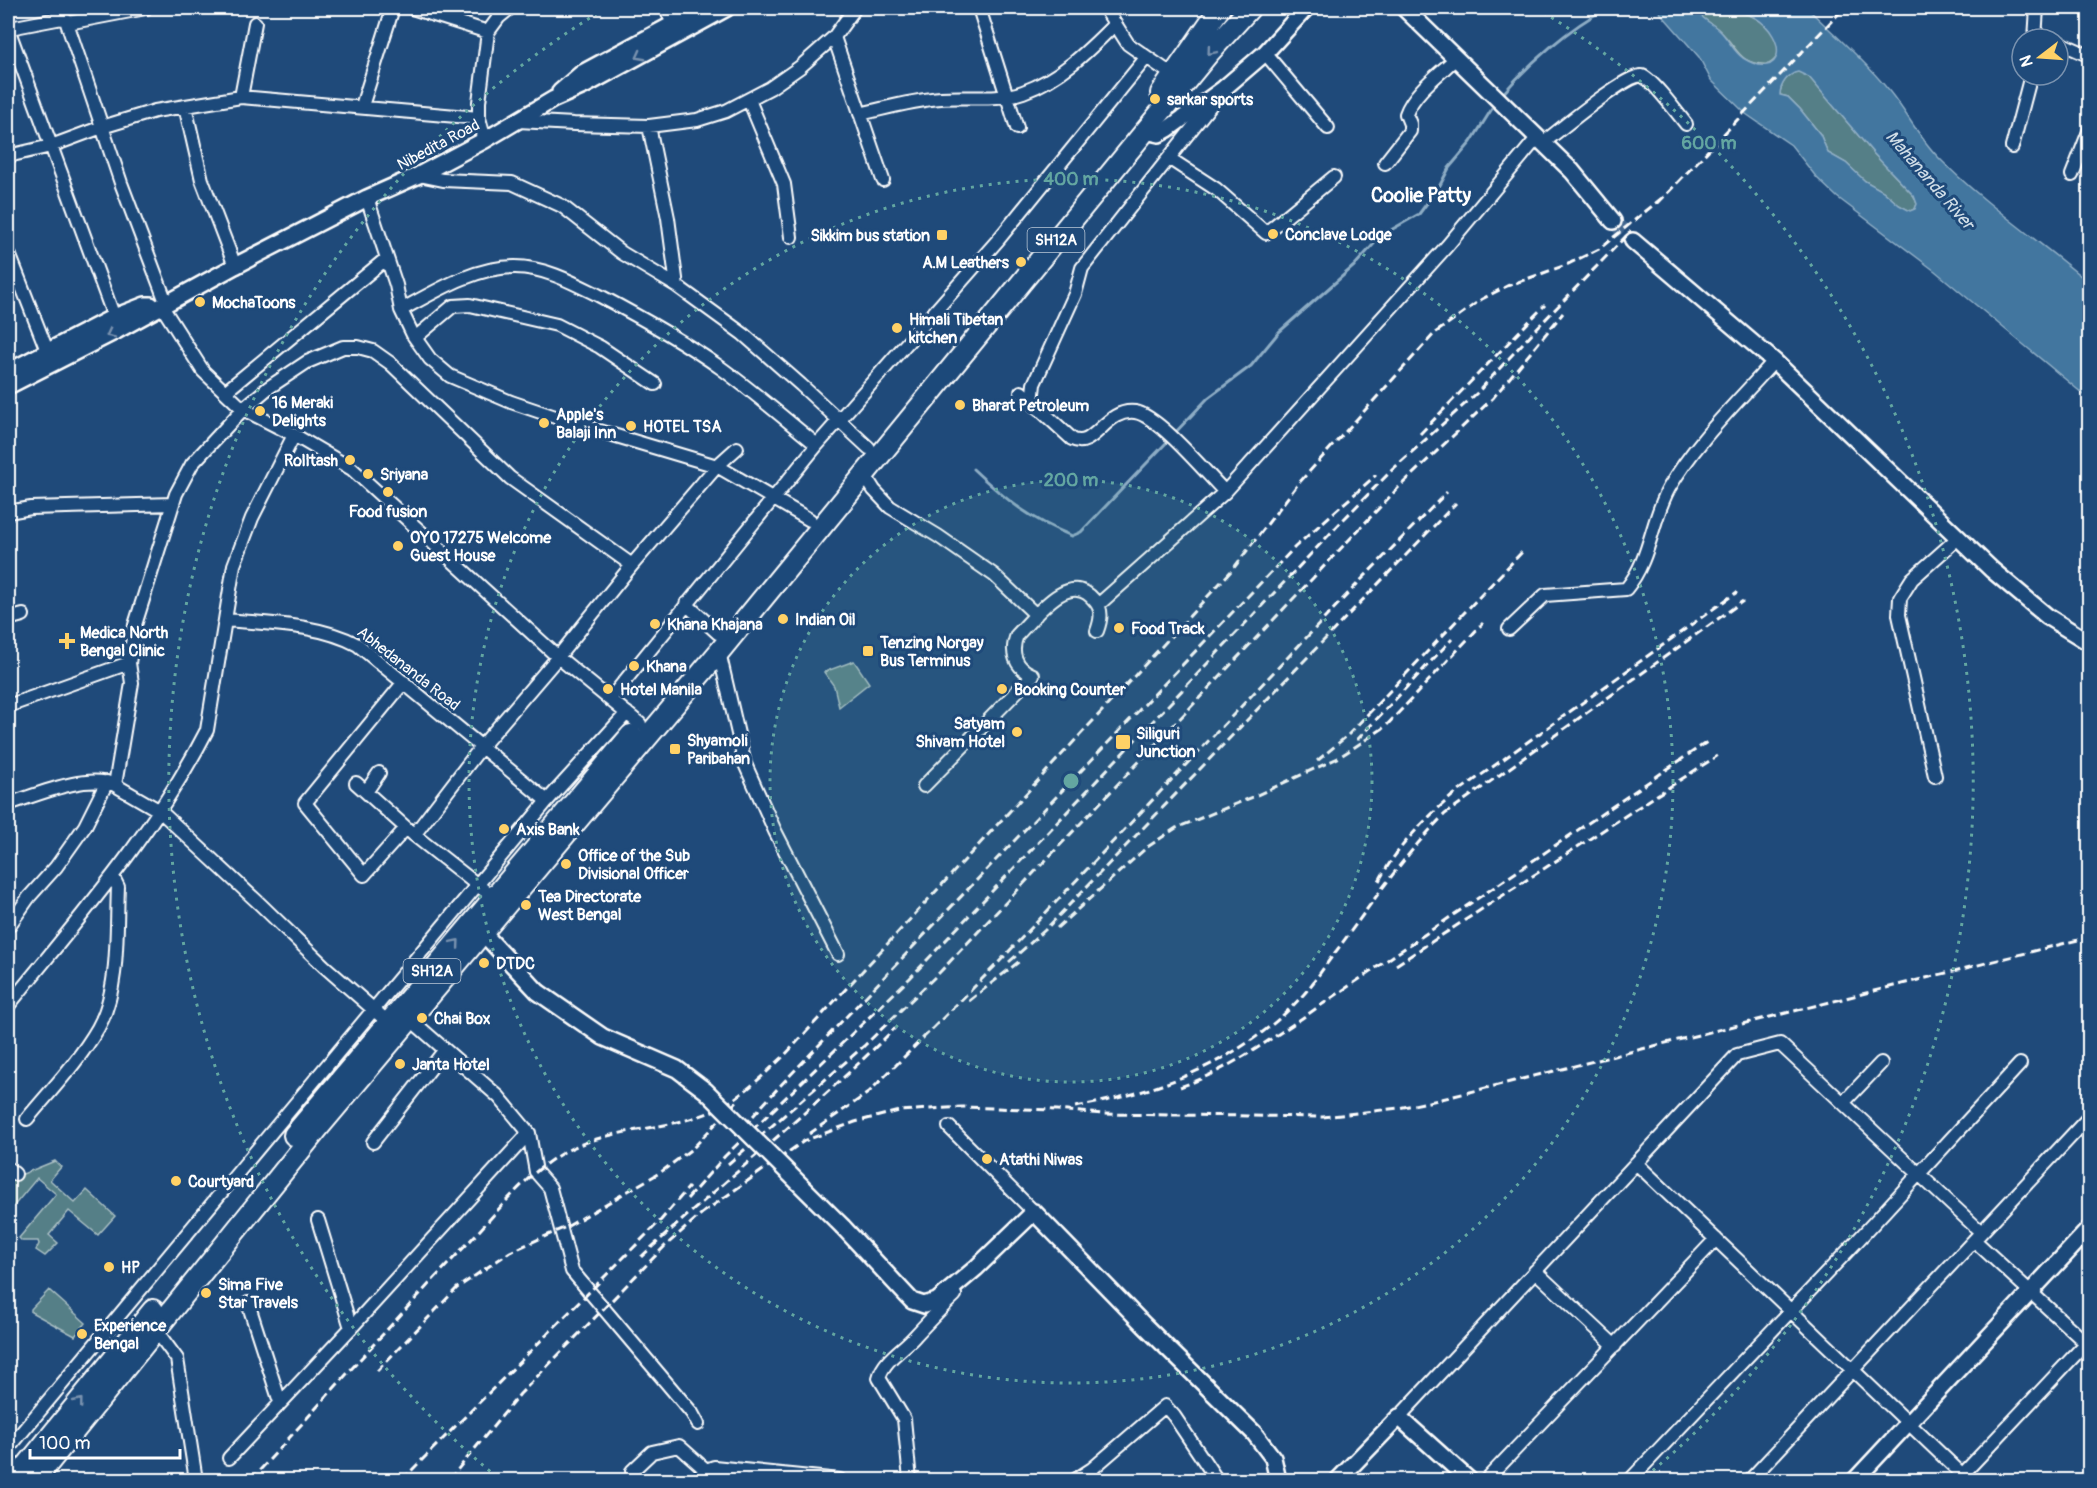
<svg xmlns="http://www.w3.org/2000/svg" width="2097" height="1488" font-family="Pangolin,sans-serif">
	<rect width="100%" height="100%" fill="#1f4a7a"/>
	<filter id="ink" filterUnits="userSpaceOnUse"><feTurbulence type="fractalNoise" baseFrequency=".0167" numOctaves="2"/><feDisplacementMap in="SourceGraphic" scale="12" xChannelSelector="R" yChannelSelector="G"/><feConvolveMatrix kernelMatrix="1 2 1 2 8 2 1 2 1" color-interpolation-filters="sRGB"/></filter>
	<g filter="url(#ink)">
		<path fill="#557f87" stroke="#aabfc3" stroke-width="1.5" d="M1697,8C1726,7 1768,11 1777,44C1780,54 1777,59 1769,64C1738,66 1738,47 1720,31C1712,23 1700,19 1697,8Z
			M1798,71L1809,77L1874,154L1914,196L1917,204L1915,209L1910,211L1899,205L1883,191L1865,181L1846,163L1828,153L1820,134L1800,109L1788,97L1780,95C1780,84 1788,74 1798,71Z
			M854,661L869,683L839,707L834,686L824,672Z
			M55,1161L61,1167L50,1180L75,1203L87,1190L115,1216L98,1235L69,1211L49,1235L58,1243L45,1256L36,1250L39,1244L38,1241H22L19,1238L56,1194L37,1178L8,1213V1180Z
			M49,1290L86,1323L75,1336L31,1312V1309Z"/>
		<path fill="#42769f" stroke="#8eadc5" stroke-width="1.5" fill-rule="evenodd" d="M1656,8H1697C1700,19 1711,22 1719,30C1728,38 1733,51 1743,58C1783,83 1790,38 1754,17C1745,12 1733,11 1723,8H1807C1835,35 1865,61 1890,92C1907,113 1919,138 1939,158C1984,204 2040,241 2089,283V399L1935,271L1837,197L1817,178L1791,145L1746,114L1711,80L1699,57ZM1798,72L1809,77L1874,154L1914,196L1917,204L1915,209L1910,211L1899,205L1883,191L1865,181L1846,163L1828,153L1820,134L1800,109L1788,97L1780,95C1780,84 1788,74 1798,72Z"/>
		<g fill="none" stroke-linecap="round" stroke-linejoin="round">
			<path stroke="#8eadc5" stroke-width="3" d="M1501,96C1528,64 1570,27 1607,8
				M1173,435L1208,398L1251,366L1279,332L1354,266L1382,235L1419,214L1439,187L1449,168L1471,142L1495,104
				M973,469C1006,500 1030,519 1072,536L1081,532L1167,442"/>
			<path stroke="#41658e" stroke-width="15" stroke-dasharray="15 8" stroke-linecap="butt" d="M1613,221L1633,241"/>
			<defs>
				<path id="minor" d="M412,8L488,32
					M666,8L676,31
					M979,8L1017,128
					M1105,8L1128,44L1174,76
					M68,23L146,8
					M10,28L62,18L66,20L121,183L166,302
					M10,34L114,317
					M834,37L883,180
					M2035,39L2037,8
					M2058,42L2090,56
					M1265,53L1328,128
					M241,97L255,23
					M749,100L784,184L791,237
					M185,106L202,180L235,266
					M362,106L393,8
					M860,114C886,108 914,100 941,98C967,96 998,101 1023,92C1060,79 1088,51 1115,24
					M518,121L574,124L649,126L697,120L726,111L770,88L800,67L834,37L855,8
					M649,126L668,218L677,286
					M485,140L479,118V102L488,32L499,17L510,8
					M1543,143C1557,132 1629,72 1642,76C1652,79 1678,114 1686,124
					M2012,147L2031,75
					M8,156L51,146L102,127L155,111L241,97L479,118
					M1170,159L1216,189L1266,233L1334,177
					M1385,163L1410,131V124L1406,114C1414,92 1438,75 1455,59
					M419,175L443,180L512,183L562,206L622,253L677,286L743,334L801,385L869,448
					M2072,175L2090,129
					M367,198L396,285L401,310L413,335L430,359L450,376L511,402L576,424L717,466L810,520
					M8,251L48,353
					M161,305L203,371L243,409L294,435L352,469L558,657L640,724
					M401,310C436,291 474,267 515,267C545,267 574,283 600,296C642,318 683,341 721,368C754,392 785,419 817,445
					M415,338L453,306L470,305L557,325L600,347L655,384
					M225,392L387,258
					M1021,392L1072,439C1094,451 1105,408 1135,412C1158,415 1207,474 1225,492
					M1032,402L1034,384L1075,294L1082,268L1217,97
					M864,474L874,490L890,507L938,536L994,575L1036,615
					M8,512L31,508L173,504
					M686,604L718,633
					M1098,605L1225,492L1447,246L1537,138
					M8,619L23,615
					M225,620C268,624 319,624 358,645L547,801
					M1509,629L1545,595L1626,589C1651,559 1651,520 1669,488C1696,441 1738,402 1774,361
					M719,652L745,764L775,831L838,954
					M404,682L305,803L364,875L406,828
					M610,699L817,445L998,240L1146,58
					M8,706L129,663
					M1935,776L1899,615L1900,598L1912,579L1958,538
					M356,783L414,835L494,898
					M115,785L132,683L129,663L135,625L176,494L192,464L243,409L268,388L307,362L343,347H358L373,351L390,363L510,478L632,565
					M924,786L1033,675C1015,668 1010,652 1017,635C1035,617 1069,568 1095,601C1103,610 1101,620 1097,631
					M366,792L379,773
					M8,804C37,795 85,773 115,785L160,811L261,905L324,966L389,1023
					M414,835L482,746L558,657L632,565L717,466L737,448
					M8,927L29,897L56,867L85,826L107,782
					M8,1006C79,918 155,832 207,730L234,565L252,518L294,435
					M410,1019L499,1097L529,1133L536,1172L550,1188L572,1271L692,1413L698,1424
					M1843,1103L1881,1063
					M27,1119C51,1090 79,1061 98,1028C120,989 116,930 118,887L113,877
					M949,1127L1034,1212
					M373,1142L444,1051
					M1636,1163L1968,1480
					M8,1168L15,1174
					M318,1220L351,1328
					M1974,1240L2086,1343
					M1535,1271L1615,1346
					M248,1303L280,1402
					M155,1329L177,1359L196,1480
					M1399,1417L1737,1055L1780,1044L1981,1232
					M8,1449L547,801L627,713
					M229,1458L351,1328L529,1133
					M632,1471L652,1452L679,1446L706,1470
					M1962,1475L2090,1339
					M696,1480L706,1470L714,1467L840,1480
					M910,1480L904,1419L879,1378C884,1359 903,1350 915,1336C929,1321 940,1309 955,1295L952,1288
					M1075,1480L1092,1469L1165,1406L1174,1416L1217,1480
					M1486,1480L1716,1239
					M1630,1480L1859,1239L2020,1064
					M1750,1480L2090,1116"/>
				<path id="tertiary" d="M1404,8L1572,171L1613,221
					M560,92L582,73L703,8
					M1145,131L1159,134L1168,129L1223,89L1265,53L1306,8
					M1633,241L1774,361L1992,570L2048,617L2090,643
					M8,372L114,317L145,305H151
					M8,386L118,330L235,266L367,198L419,175L485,140L554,99L586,85L727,8
					M483,933L538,992
					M843,1227L912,1301L924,1305L937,1301L976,1268L1034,1212L1144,1325L1254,1433L1273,1458L1278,1480
					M1338,1480L1399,1417L1469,1480
					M1855,1480L2090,1228"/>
				<path id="primary" d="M1161,93L1220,8
					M294,1135L631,735
					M15,1480L153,1310
					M35,1480L320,1126L719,652L1209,53L1250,8"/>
			</defs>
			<use href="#minor" stroke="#fff" stroke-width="16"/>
			<use href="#tertiary" stroke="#fff" stroke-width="20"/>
			<use href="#primary" stroke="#fff" stroke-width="24"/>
			<use href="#minor" stroke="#1f4a7a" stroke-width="12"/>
			<use href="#tertiary" stroke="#1f4a7a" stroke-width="15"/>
			<use href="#primary" stroke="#1f4a7a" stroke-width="20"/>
			<path stroke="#fff" stroke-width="3" stroke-dasharray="9 4.5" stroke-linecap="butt" d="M1658,203L1844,8
				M1420,434L1545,305
				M1357,740L1452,639
				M1317,761L1347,736L1523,551
				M1379,881C1397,847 1423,821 1452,796L1737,592
				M1057,928L1146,848L1176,828L1253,797L1338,758L1385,727L1483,623
				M1009,962L1045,930L1456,503
				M1396,965L1717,756
				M969,1001L1021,960
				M1180,1087C1221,1073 1256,1049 1292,1025L1707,742
				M1075,1107C1161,1092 1245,1060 1304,994C1316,980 1326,964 1337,950C1372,903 1404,855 1445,814L1743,601
				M809,1134L868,1093L998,963L1361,580L1447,492
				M735,1136L779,1087L1295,547L1376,475
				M728,1164L864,1046L940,972L1399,487L1493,398L1563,313
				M687,1199L725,1156L910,978L1343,520L1393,469L1477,393L1534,331L1631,231
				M701,1214L804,1141L855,1122L899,1111L962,1107L1057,1110L1103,1114L1323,1117L1399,1108L1438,1100L2090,937
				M641,1257C725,1180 814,1109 895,1028
				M377,1371L457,1288L510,1252L568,1226L661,1172L693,1148L737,1101
				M251,1480C323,1401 394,1320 469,1242C498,1211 527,1173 564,1152C609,1128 662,1131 708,1113C738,1101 761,1077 784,1056L1233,569L1298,484L1435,333L1482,299L1507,286L1566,265L1599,249L1662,198
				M402,1480L661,1220L689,1187
				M449,1480L520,1394L665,1246L707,1209"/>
			<defs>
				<path id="tertiary-bridge" d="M538,992L603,1037L677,1069L706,1091L843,1227"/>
			</defs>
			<use href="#tertiary-bridge" stroke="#fff" stroke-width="20" stroke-linecap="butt"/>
			<use href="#tertiary-bridge" stroke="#1f4a7a" stroke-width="15"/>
		</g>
		<defs><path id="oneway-chevron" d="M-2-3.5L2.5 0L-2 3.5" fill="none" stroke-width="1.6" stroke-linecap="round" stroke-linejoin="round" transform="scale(1.5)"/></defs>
		<g stroke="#7992af">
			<use href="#oneway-chevron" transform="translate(1211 51) rotate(130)"/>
			<use href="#oneway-chevron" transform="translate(640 56) rotate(152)"/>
			<use href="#oneway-chevron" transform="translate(110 334) rotate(153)"/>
			<use href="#oneway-chevron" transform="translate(456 943) rotate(-50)"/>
			<use href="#oneway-chevron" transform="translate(79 1402) rotate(-51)"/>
		</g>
	</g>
	<circle cx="1071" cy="781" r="301" fill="#63a6a1" fill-opacity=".12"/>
	<g fill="none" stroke="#63a6a1" stroke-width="3" stroke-dasharray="3 6">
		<circle cx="1071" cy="781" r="301"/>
		<circle cx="1071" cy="781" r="602"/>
		<path d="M497 1477A902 902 0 0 1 606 8M1536 8A902 902 0 0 1 1645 1477"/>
	</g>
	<g fill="#ffd166" stroke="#1f4a7a" stroke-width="2">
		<circle cx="1155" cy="99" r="6"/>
		<circle cx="1273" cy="234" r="6"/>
		<rect x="936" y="229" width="12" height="12" rx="3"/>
		<circle cx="1021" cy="262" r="6"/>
		<circle cx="200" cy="302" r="6"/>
		<circle cx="897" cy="328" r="6"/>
		<circle cx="960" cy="405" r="6"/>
		<circle cx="260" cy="411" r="6"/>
		<circle cx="544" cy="423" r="6"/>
		<circle cx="631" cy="426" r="6"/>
		<circle cx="350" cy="460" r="6"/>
		<circle cx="368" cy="474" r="6"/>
		<circle cx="388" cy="492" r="6"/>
		<circle cx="398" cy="546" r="6"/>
		<circle cx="783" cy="619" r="6"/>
		<circle cx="655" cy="624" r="6"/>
		<circle cx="1119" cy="628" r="6"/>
		<path d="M64 632h6v6h6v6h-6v6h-6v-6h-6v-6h6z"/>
		<rect x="862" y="645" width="12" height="12" rx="3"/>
		<circle cx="634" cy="666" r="6"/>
		<circle cx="608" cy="689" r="6"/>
		<circle cx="1002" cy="689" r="6"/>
		<circle cx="1017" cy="732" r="6"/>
		<rect x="1115" y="734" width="16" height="16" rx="3"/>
		<rect x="669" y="743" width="12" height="12" rx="3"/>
		<circle cx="504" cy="829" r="6"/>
		<circle cx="566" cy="864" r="6"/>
		<circle cx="526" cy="905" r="6"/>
		<circle cx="484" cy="963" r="6"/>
		<circle cx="422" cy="1018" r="6"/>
		<circle cx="400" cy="1064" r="6"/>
		<circle cx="987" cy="1159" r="6"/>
		<circle cx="176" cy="1181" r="6"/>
		<circle cx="109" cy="1267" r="6"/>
		<circle cx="206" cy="1293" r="6"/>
		<circle cx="82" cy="1334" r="6"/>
	</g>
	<g text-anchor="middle" stroke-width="6" stroke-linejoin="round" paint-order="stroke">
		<g fill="#1f4a7a" stroke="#bcc9d7" stroke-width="1.5">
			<rect x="1027.5" y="228" width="57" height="24" rx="4.5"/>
			<rect x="403.5" y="959" width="57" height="24" rx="4.5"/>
		</g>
		<g font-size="15" font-weight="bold" fill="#fff">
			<text x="1056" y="245">SH12A</text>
			<text x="432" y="976">SH12A</text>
		</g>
		<g font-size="16" font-weight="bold" fill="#fff" stroke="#1f4a7a" text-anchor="start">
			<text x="1167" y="105">sarkar sports</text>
			<text x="1285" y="240">Conclave Lodge</text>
			<text x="930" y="241" text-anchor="end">Sikkim bus station</text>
			<text x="1009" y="268" text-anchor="end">A.M Leathers</text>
			<text x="212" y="308">MochaToons</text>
			<text x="909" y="325">Himali Tibetan<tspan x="909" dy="18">kitchen</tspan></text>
			<text x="272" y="408">16 Meraki<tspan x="272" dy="18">Delights</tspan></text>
			<text x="972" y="411">Bharat Petroleum</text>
			<text x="556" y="420">Apple's<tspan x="556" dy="18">Balaji Inn</tspan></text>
			<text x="643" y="432">HOTEL TSA</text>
			<text x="338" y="466" text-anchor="end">Rolltash</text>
			<text x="380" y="480">Sriyana</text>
			<text x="388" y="517" text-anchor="middle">Food fusion</text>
			<text x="410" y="543">OYO 17275 Welcome<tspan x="410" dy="18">Guest House</tspan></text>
			<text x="795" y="625">Indian Oil</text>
			<text x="667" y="630">Khana Khajana</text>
			<text x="1131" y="634">Food Track</text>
			<text x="80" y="638">Medica North<tspan x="80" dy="18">Bengal Clinic</tspan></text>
			<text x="880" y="648">Tenzing Norgay<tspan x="880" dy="18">Bus Terminus</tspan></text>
			<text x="646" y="672">Khana</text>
			<text x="620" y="695">Hotel Manila</text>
			<text x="1014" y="695">Booking Counter</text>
			<text x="1005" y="729" text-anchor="end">Satyam<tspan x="1005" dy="18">Shivam Hotel</tspan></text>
			<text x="1136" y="739">Siliguri<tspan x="1136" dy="18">Junction</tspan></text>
			<text x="687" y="746">Shyamoli<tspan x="687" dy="18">Paribahan</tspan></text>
			<text x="516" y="835">Axis Bank</text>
			<text x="578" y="861">Office of the Sub<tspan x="578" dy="18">Divisional Officer</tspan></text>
			<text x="538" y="902">Tea Directorate<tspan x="538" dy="18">West Bengal</tspan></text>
			<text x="496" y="969">DTDC</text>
			<text x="434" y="1024">Chai Box</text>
			<text x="412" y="1070">Janta Hotel</text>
			<text x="999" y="1165">Atathi Niwas</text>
			<text x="188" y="1187">Courtyard</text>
			<text x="121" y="1273">HP</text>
			<text x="218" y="1290">Sima Five<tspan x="218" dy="18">Star Travels</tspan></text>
			<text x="94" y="1331">Experience<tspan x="94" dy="18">Bengal</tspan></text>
		</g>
		<g font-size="16" fill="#fff" stroke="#1f4a7a">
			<text transform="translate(438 144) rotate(-28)" y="6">Nibedita Road</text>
			<text transform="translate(409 668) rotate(38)" y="6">Abhedananda Road</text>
		</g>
		<g font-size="18" font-style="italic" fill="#d0dde7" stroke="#1f4a7a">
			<text transform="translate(1930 180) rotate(49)" y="6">Mahananda River</text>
		</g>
		<g font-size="20" font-weight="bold" fill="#fff" stroke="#1f4a7a">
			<text x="1421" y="202">Coolie Patty</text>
		</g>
	</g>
	<circle cx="1071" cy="781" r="9" fill="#63a6a1" stroke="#1f4a7a" stroke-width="3"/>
	<g font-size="18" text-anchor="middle" font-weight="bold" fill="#63a6a1" stroke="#1f4a7a" stroke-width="6" stroke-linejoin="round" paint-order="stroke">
		<text x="1709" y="149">600 m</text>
		<text x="1071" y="185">400 m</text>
		<text x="1071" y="486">200 m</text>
	</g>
	<rect width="2097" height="1488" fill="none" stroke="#1f4a7a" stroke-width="30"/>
	<rect x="15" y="15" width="2067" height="1458" fill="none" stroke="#fff" stroke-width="2" filter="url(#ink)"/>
	<g transform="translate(2040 57) rotate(253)"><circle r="28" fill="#1f4a7a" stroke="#7992af" stroke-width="1.5"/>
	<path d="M0-4.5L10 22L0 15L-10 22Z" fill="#ffd166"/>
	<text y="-9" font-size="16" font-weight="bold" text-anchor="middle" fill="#ffffff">N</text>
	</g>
	<path d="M30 1449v9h150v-9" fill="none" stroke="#ffffff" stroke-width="3"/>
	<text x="39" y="1449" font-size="18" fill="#ffffff" stroke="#1f4a7a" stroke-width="4.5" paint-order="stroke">100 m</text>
</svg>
